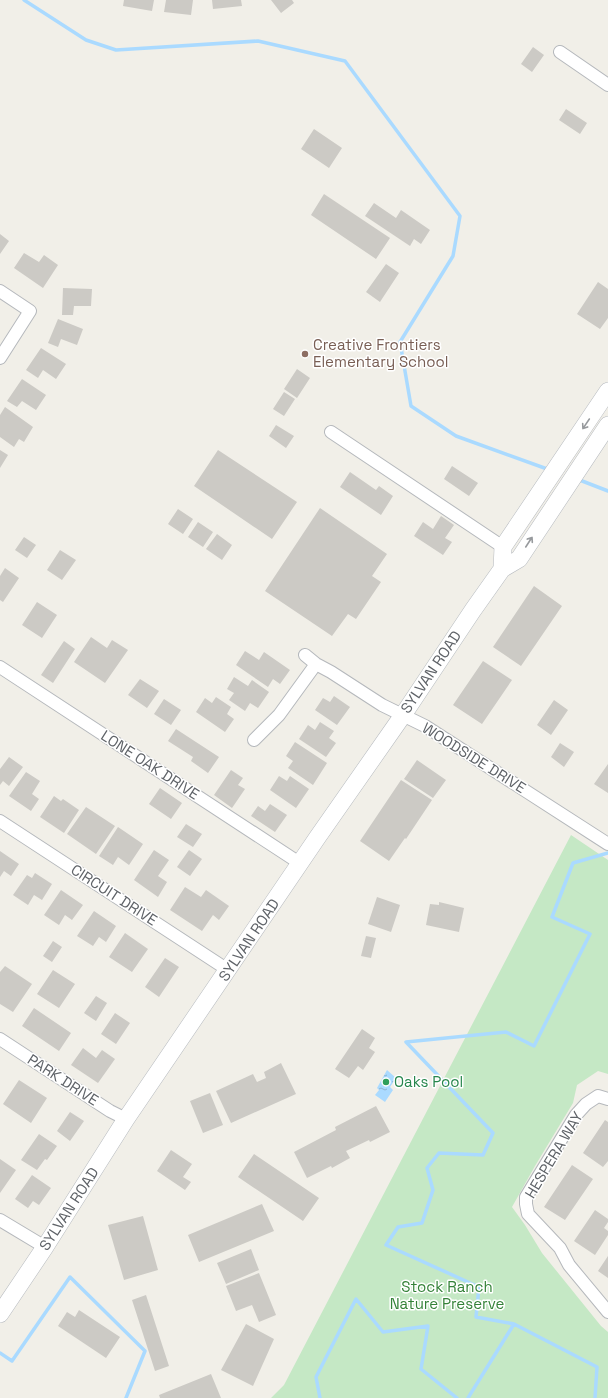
<svg xmlns="http://www.w3.org/2000/svg" width="608" height="1398" font-family="'Space Grotesk',sans-serif">
	<defs>
		<pattern id="water-ripples" width="26" height="14" patternUnits="userSpaceOnUse"><rect width="26" height="14" fill="#aadaff"/><path d="M2 4q2-2 4 0t4 0M15 11q2-2 4 0t4 0" fill="none" stroke="#8eb4d2"/></pattern>
	</defs>
	<rect width="100%" height="100%" fill="#f1efe8"/>
	<path fill="#c5e8c5" d="M571,835L608,860V1074L598,1071L577,1085L573,1103L535,1166L512,1207L525,1225L542,1253L601,1326L608,1332V1398H271L284,1385Z"/>
	<path fill="url(#water-ripples)" d="M387,1070L396,1078L390,1087L393,1090L385,1102L375,1095L379,1090L377,1088Z"/>
	<g fill="none" stroke-linecap="round" stroke-linejoin="round">
		<path stroke="#aadaff" stroke-width="3.5" d="M24,0L86,40L116,50L258,41L345,61L460,216L453,256L400,342L411,406L456,436L550,470
			M577,479L608,491
			M0,1353L12,1361L70,1277L145,1351L126,1398
			M320,1398L316,1377L356,1299L383,1332L428,1326L421,1369L457,1398
			M468,1398L514,1324
			M595,1398L597,1367L514,1324L476,1317L479,1287L386,1245L398,1227L422,1223L433,1190L427,1168L439,1153L483,1155L493,1133L406,1042L506,1032L534,1046L590,934L552,917L573,863L608,853"/>
	</g>
	<path fill="#cccac5" d="M124,0H154L152,11L123,6Z
		M166,0H193L191,15L164,12Z
		M212,0H241L242,6L213,9Z
		M271,0H292L294,3L281,13Z
		M533,47L544,55L532,72L521,64Z
		M566,109L587,123L580,134L559,120Z
		M314,129L342,148L329,168L301,149Z
		M324,194L390,238L376,259L311,215Z
		M374,203L396,218L401,210L430,230L421,244L414,239L410,246L365,216Z
		M0,234L9,241L0,254Z
		M24,253L39,262L44,255L58,265L43,288L14,268Z
		M386,264L399,273L380,302L366,292Z
		M598,282L608,289V318L600,329L577,314Z
		M63,288L92,289L91,306H74L73,315H62Z
		M58,319L83,329L77,345L61,339L58,347L48,343Z
		M41,348L66,364L56,379L43,370L38,378L26,370Z
		M297,369L310,378L297,398L284,389Z
		M22,379L46,395L36,410L22,401L17,407L7,401Z
		M284,392L295,399L284,416L273,409Z
		M5,407L33,427L24,442L19,439L14,447L0,437V415Z
		M276,425L294,436L286,448L269,436Z
		M0,450L8,455L0,468Z
		M218,450L297,502L272,539L194,486Z
		M452,466L478,483L469,496L444,479Z
		M350,472L376,490L379,486L393,496L381,515L340,487Z
		M320,508L387,554L372,576L381,582L356,619L348,614L332,636L265,591Z
		M178,509L193,519L183,534L168,524Z
		M441,516L454,525L445,538L452,542L443,555L414,536L423,522L433,529Z
		M198,522L213,532L203,547L188,537Z
		M217,534L232,545L222,560L206,549Z
		M24,537L36,545L27,558L15,550Z
		M60,550L76,560L62,580L47,570Z
		M5,568L19,578L3,602L0,600V576Z
		M534,586L562,606L521,666L493,647Z
		M37,602L57,615L42,638L22,625Z
		M91,637L107,648L112,640L128,650L105,683L74,662Z
		M64,641L75,649L53,683L41,675Z
		M245,651L259,660L264,652L290,670L280,684L273,679L268,687L236,665Z
		M483,661L512,680L482,724L453,705Z
		M234,677L248,686L252,680L269,692L258,708L250,703L245,711L229,700L234,693L227,689Z
		M140,679L159,691L147,708L128,695Z
		M334,696L350,707L337,725L315,710L323,698L330,702Z
		M216,697L231,707L227,714L234,719L225,732L196,712L205,698L212,703Z
		M164,699L181,710L171,725L154,714Z
		M554,700L568,710L551,735L537,725Z
		M320,722L334,731L329,738L336,743L326,757L299,739L308,725L315,730Z
		M176,729L219,757L208,773L191,761L193,757L168,741Z
		M295,742L327,763L313,785L288,768L293,761L286,756Z
		M560,743L574,752L564,767L551,757Z
		M9,757L23,767L9,786L3,781L0,785V769Z
		M417,760L446,780L433,798L404,779Z
		M608,764V793L594,784Z
		M231,770L243,778L238,785L245,789L232,808L214,795Z
		M26,772L40,781L32,794L39,799L31,811L9,796Z
		M279,776L287,781L290,776L309,789L296,808L270,790Z
		M401,780L432,800L406,839L405,838L389,861L360,841Z
		M160,788L182,803L171,819L149,804Z
		M54,796L61,801L63,799L79,810L64,833L40,817Z
		M270,804L287,815L275,832L251,816L258,806L265,811Z
		M86,807L115,826L96,854L67,834Z
		M186,824L202,834L193,847L177,837Z
		M118,827L143,844L129,865L118,857L113,865L99,856Z
		M154,850L169,860L158,876L167,882L158,897L134,880Z
		M189,850L202,859L190,876L177,867Z
		M0,851L19,864L11,876L4,871L0,877Z
		M35,873L52,884L42,900L34,895L28,905L13,895L27,875L32,878Z
		M185,887L201,897L206,890L229,906L219,920L213,915L202,931L170,910Z
		M61,890L83,905L72,920L65,915L59,925L44,915Z
		M377,897L400,905L391,932L368,924Z
		M439,902L464,908L459,932L426,925L430,904L439,905Z
		M94,911L116,926L106,942L99,937L93,946L77,936Z
		M125,933L148,949L132,972L109,957Z
		M366,936L376,938L371,958L361,956Z
		M53,941L62,947L52,962L43,956Z
		M165,958L179,967L159,997L145,987Z
		M5,966L32,984L13,1012L0,1004V972Z
		M53,970L75,984L59,1008L37,994Z
		M96,996L107,1003L96,1021L84,1013Z
		M34,1008L71,1033L59,1051L22,1026Z
		M115,1013L130,1023L116,1044L101,1034Z
		M362,1029L375,1038L369,1048L375,1052L363,1070L358,1066L349,1078L335,1069Z
		M83,1048L96,1058L102,1050L115,1059L98,1083L71,1065Z
		M281,1063L296,1094L231,1123L216,1091L253,1074L257,1082L266,1078L264,1072Z
		M19,1080L47,1098L31,1123L3,1104Z
		M210,1093L223,1125L203,1133L190,1101Z
		M376,1106L390,1132L370,1142L369,1140L346,1151L350,1158L332,1168L331,1166L307,1178L294,1152L336,1130L335,1127Z
		M70,1112L84,1121L70,1141L57,1131Z
		M605,1120L608,1122V1161L603,1167L583,1153Z
		M39,1134L57,1146L47,1160L45,1159L37,1170L21,1160Z
		M171,1150L192,1164L183,1177L191,1182L185,1190L157,1171Z
		M254,1154L319,1198L303,1221L238,1177Z
		M0,1159L16,1170L0,1193Z
		M572,1165L593,1179L565,1220L544,1207Z
		M32,1175L51,1188L39,1205L33,1201L28,1208L15,1199Z
		M262,1204L274,1231L199,1262L188,1235Z
		M595,1210L608,1219V1222L604,1228L608,1231V1235L595,1255L574,1241Z
		M143,1216L158,1270L124,1280L108,1225Z
		M251,1249L259,1270L226,1284L217,1263Z
		M608,1256V1278L598,1271Z
		M259,1273L276,1315L259,1322L252,1305L236,1311L226,1286Z
		M146,1295L169,1366L155,1371L132,1300Z
		M79,1310L120,1337L106,1358L58,1326L67,1312L75,1317Z
		M246,1324L274,1339L253,1386L221,1370Z
		M211,1374L221,1398H160L159,1395Z"/>
	<g fill="none" stroke-linecap="round" stroke-linejoin="round">
		<defs>
			<path id="street" d="M560,52L608,85
				M0,291L30,311L0,358
				M331,432L503,547
				M305,655L316,664L331,672L382,705L425,726L608,844
				M0,667L301,864
				M254,740L279,715L316,664
				M0,821L228,970
				M0,1039L110,1111L126,1119
				M608,1099L598,1096L586,1104L576,1115L526,1197V1204L528,1214L560,1248L569,1265L608,1312
				M0,1220L45,1247"/>
			<path id="secondary" d="M502,569L503,547L608,391
				M0,1314L45,1247L126,1119L317,838L403,715L473,610L502,569L519,559L608,425"/>
		</defs>
		<use href="#street" stroke="#b5b8bc" stroke-width="14"/>
		<use href="#secondary" stroke="#b6babf" stroke-width="18"/>
		<use href="#street" stroke="#fff" stroke-width="12"/>
		<use href="#secondary" stroke="#fff" stroke-width="17"/>
	</g>
	<defs><path id="oneway-shaft" d="M-6 0H5M1.5-3L5.5 0L1.5 3" fill="none" stroke-width="1.6" stroke-linecap="round" stroke-linejoin="round"/></defs>
	<g stroke="#979a9d">
		<use href="#oneway-shaft" transform="translate(586 424) rotate(124)"/>
		<use href="#oneway-shaft" transform="translate(529 542) rotate(-57)"/>
	</g>
	<circle fill="#8d6e63" stroke="#fff" stroke-width="1.5" cx="305" cy="354" r="4"/>
	<circle fill="#2e9e5b" stroke="#fff" stroke-width="1.5" cx="386" cy="1082" r="4"/>
	<g text-anchor="middle" stroke-width="3" stroke-linejoin="round" paint-order="stroke">
		<g font-size="15" fill="#785e54" stroke="#fff" text-anchor="start">
			<text x="313" y="350">Creative Frontiers<tspan x="313" dy="17">Elementary School</tspan></text>
		</g>
		<g font-size="15" fill="#5f6368" stroke="#fff">
			<text transform="translate(431 672) rotate(-56)" y="5">SYLVAN ROAD</text>
			<text transform="translate(474 758) rotate(32)" y="5">WOODSIDE DRIVE</text>
			<text transform="translate(150 765) rotate(33)" y="5">LONE OAK DRIVE</text>
			<text transform="translate(114 895) rotate(33)" y="5">CIRCUIT DRIVE</text>
			<text transform="translate(249 940) rotate(-56)" y="5">SYLVAN ROAD</text>
			<text transform="translate(63 1080) rotate(33)" y="5">PARK DRIVE</text>
			<text transform="translate(554 1155) rotate(-59)" y="5">HESPERA WAY</text>
			<text transform="translate(69 1209) rotate(-57)" y="5">SYLVAN ROAD</text>
		</g>
		<g font-size="15" fill="#27864d" stroke="#fff" text-anchor="start">
			<text x="394" y="1087">Oaks Pool</text>
		</g>
		<g font-size="15" fill="#348238" stroke="#fff">
			<text x="447" y="1292">Stock Ranch<tspan x="447" dy="17">Nature Preserve</tspan></text>
		</g>
	</g>
</svg>
